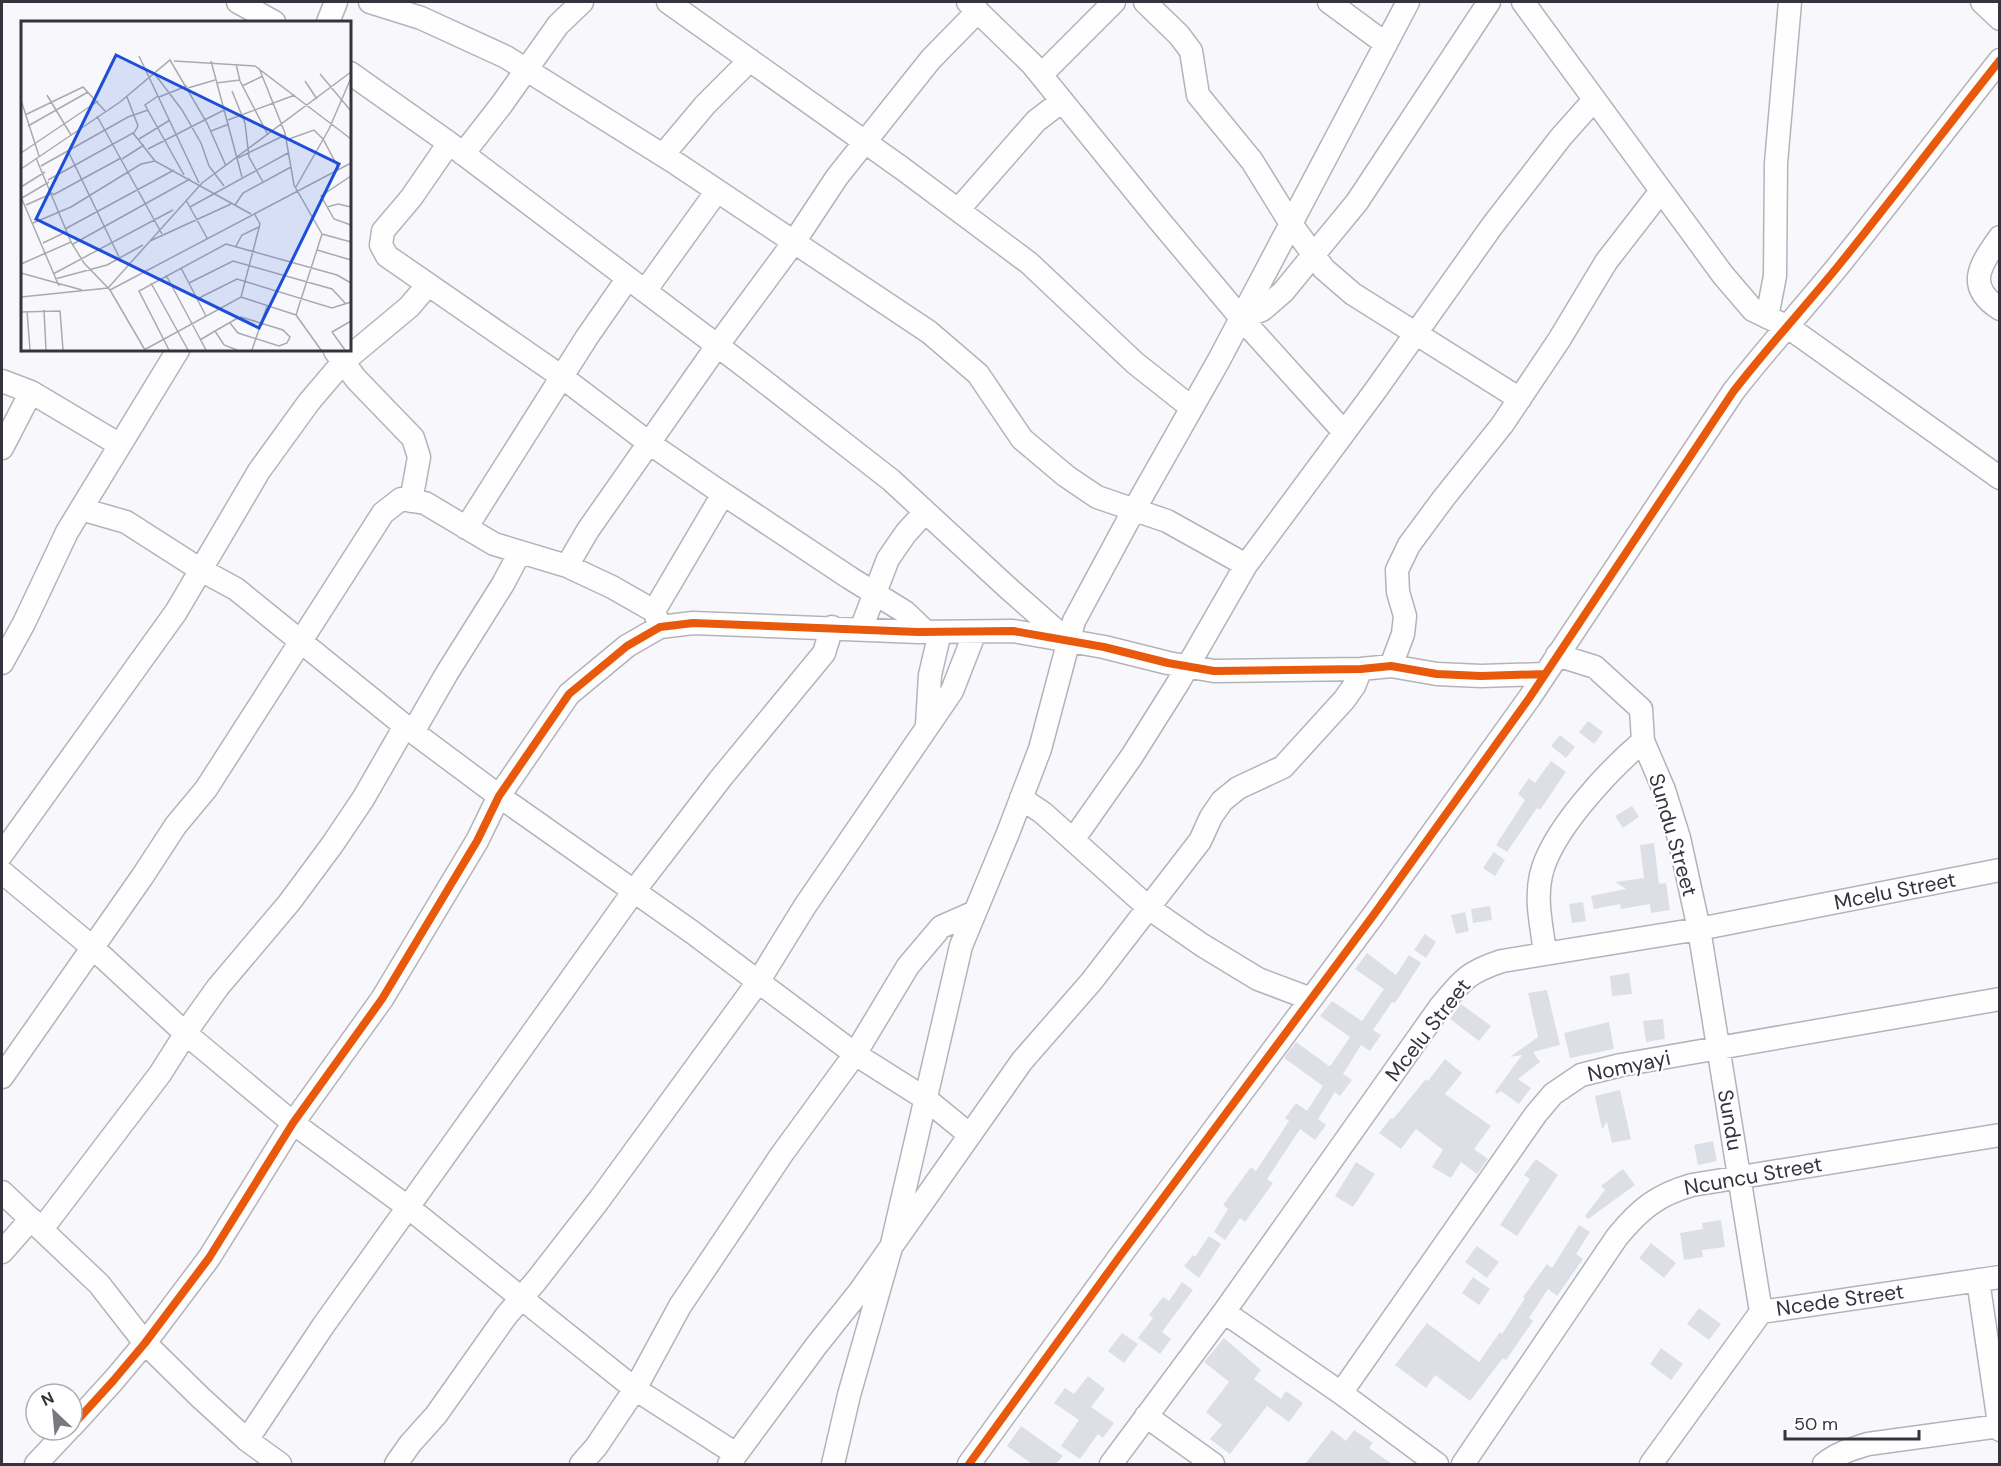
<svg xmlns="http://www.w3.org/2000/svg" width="2001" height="1466" font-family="'DM Sans',sans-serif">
	<rect width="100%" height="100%" fill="#f8f8fc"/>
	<path fill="#dddfe7" d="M1588,721L1603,732L1594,744L1579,732Z
		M1560,735L1575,747L1566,758L1551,746Z
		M1551,761L1566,772L1540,810L1537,808L1507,852L1496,845L1525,800L1518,794L1529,778L1535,783Z
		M1632,806L1639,817L1623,828L1615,816Z
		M1654,843L1659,884L1666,883L1670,910L1651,913L1650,904L1621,909L1620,904L1594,909L1591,896L1626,889L1615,882L1644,878L1640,845Z
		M1494,852L1505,860L1495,876L1483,868Z
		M1583,902L1586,921L1572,923L1569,904Z
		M1490,906L1492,920L1473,923L1471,909Z
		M1465,912L1469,931L1456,934L1451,915Z
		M1425,934L1436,942L1426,958L1414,950Z
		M1367,953L1396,975L1409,955L1421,963L1395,1003L1392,1002L1373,1030L1381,1035L1370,1051L1361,1045L1343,1074L1352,1080L1340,1096L1335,1092L1318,1119L1326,1125L1315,1140L1300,1129L1267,1179L1273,1183L1245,1222L1240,1218L1225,1240L1214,1232L1228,1209L1223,1205L1251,1167L1256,1171L1289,1121L1285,1118L1296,1103L1307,1111L1323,1086L1284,1058L1296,1042L1329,1066L1331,1065L1350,1037L1320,1016L1332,1001L1362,1021L1384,989L1355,969Z
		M1629,973L1632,994L1612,996L1610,976Z
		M1547,990L1560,1045L1533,1052L1540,1062L1518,1079L1531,1088L1519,1104L1501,1091L1497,1094L1495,1092L1522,1055L1510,1057L1538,1037L1528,993Z
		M1461,1004L1491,1026L1479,1041L1450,1019Z
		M1663,1019L1665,1039L1646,1042L1643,1021Z
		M1609,1022L1614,1049L1570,1058L1564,1033Z
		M1445,1059L1462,1073L1445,1094L1491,1126L1474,1149L1488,1159L1477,1174L1461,1162L1451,1178L1432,1167L1443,1150L1416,1129L1401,1149L1379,1133L1391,1118L1393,1119L1426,1079L1428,1081Z
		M1620,1090L1631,1139L1612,1143L1607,1122L1602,1129L1595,1096Z
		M1713,1141L1717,1161L1698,1165L1694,1145Z
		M1536,1159L1558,1175L1517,1236L1500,1225L1530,1179L1524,1175Z
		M1356,1162L1375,1174L1353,1207L1335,1196Z
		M1623,1169L1635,1185L1588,1219L1585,1216L1605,1190L1601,1186Z
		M1721,1220L1725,1247L1702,1250L1703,1257L1684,1260L1680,1233L1703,1229L1702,1223Z
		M1579,1225L1590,1232L1576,1254L1583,1259L1557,1296L1548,1289L1529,1318L1533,1321L1506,1360L1503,1358L1470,1401L1435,1375L1426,1388L1395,1365L1427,1323L1479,1362L1500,1332L1502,1334L1525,1298L1523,1297L1547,1264L1552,1268Z
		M1209,1236L1221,1244L1199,1278L1184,1266L1193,1255L1195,1257Z
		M1651,1243L1676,1263L1664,1278L1639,1258Z
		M1477,1246L1499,1262L1487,1278L1465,1262Z
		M1473,1277L1490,1289L1479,1305L1462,1293Z
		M1182,1282L1193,1290L1162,1332L1171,1339L1160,1354L1138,1338L1153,1318L1149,1315L1163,1297L1169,1301Z
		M1699,1308L1721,1324L1709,1340L1687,1324Z
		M1122,1333L1138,1344L1124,1363L1108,1351Z
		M1224,1338L1261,1370L1254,1379L1281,1399L1286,1391L1303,1403L1289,1422L1267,1406L1230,1454L1210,1439L1222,1425L1206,1412L1229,1382L1204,1362Z
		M1661,1348L1683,1364L1671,1380L1650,1364Z
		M1088,1376L1105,1389L1091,1407L1114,1423L1103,1438L1098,1434L1080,1459L1061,1446L1079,1420L1054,1403L1065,1388L1074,1394Z
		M1021,1426L1063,1456L1056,1464H1032L1007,1446Z
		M1332,1430L1346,1441L1354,1430L1373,1443L1369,1448L1392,1464H1305Z"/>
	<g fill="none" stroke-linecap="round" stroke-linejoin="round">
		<defs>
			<path id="minor" d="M238,2L274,22
				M370,2L421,18L506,57L677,164L929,332L978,374L1022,439L1066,476L1097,497L1167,521L1246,565
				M668,2L903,169L1029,263L1135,363L1192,408
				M968,2L1032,64L1158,219L1241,318L1344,432
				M1145,2L1179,35L1191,51L1198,95L1252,161L1291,224L1324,269L1353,294L1520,399
				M1329,2L1386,44
				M1523,2L1723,275L1753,310L1788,327L2000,478
				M1982,2L2000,19
				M328,22L336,2
				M350,73L449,143L747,368L891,480L1008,588L1068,641
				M1041,75L1114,2
				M449,143L411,198L383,231L381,245L387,256L562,377L649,443L713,487L850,578L905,612L926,632
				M463,154L502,104L558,25L582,2
				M663,155L705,105L750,60
				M958,210L1036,121L1062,101
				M2000,237C1981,264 1964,286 2000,309
				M645,291L717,191
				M1767,317L1775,276L1776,163L1790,2
				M1241,318L1262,310L1283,292L1357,202L1489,2
				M335,351L356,379L413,438L419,457L411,501
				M2,381L31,392L120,445
				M2,448L31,392
				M81,509L126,522L201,570L236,589L405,726L499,796L692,932L855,1054L926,1099L970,1135
				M466,528L587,337L628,278
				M567,566L588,530L717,346L794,242L837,177L931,59L978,11
				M654,611L723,494
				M861,629L888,559L906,533L925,512
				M1557,655L1595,667L1641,709L1643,741L1664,790L1679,838L1699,929L1761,1312
				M2,663L24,623L67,532L178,350
				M1391,666L1403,634L1405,616L1398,592L1397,570L1409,545L1443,499L1502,425L1559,340L1606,262L1661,191
				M927,725L930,675L940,632
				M413,732L447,673L503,584L520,552
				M1021,798L1043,813L1150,909L1202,945L1258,979L1311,999
				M1073,840L1132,756L1178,683L1246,565L1375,391L1492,226L1561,137L1594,100
				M2,854L176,612L259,471L309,402L343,362L409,307L427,286
				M2,872L92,947L185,1033L293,1123L409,1208L635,1389L736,1454
				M1545,953C1542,927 1535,901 1541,875C1551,831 1609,770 1643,741
				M2,1077L142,877L176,825L206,789L383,513L401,499L425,503L494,544L567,566L612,587L654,611L660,627
				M2,1192L99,1284L145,1343L200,1397L247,1440L280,1464
				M42,1229L160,1074L193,1022L218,987L289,903L332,845L363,799L405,726
				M2,1252L31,1219
				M1978,1280L2000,1430
				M1224,1312L1341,1393L1437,1464
				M1341,1393L1536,1114L1553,1094L1581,1075L1621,1065L2000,999
				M1146,1416L1213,1464
				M72,1426L113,1381L145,1343L209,1258L293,1123L382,999L477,841L499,796L569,694L627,646L660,627L693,623L918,632L1013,631L1104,647L1168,663L1214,671L1361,669L1391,666L1437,674L1481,676L1545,674
				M247,1440L323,1326L634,891L721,778L824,653L832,627
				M36,1464L68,1430
				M396,1464L410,1444L436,1415L506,1316L536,1281L599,1200L758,982L805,906L952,691L975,632
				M581,1464L596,1447L635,1389L680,1306L782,1154L855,1054L908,966L941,927L975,912
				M729,1464L816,1346L860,1291L1022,1061L1091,982L1200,841L1211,817L1222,801L1238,788L1283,767L1344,700L1354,686L1361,669
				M833,1464L849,1395L892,1244L961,946L1008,833L1040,749L1074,621L1130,517L1219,360L1408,2
				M969,1464L1120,1256L1375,913L1530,697L1733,392C1767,348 1804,308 1839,265C1893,198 1946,128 2000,60
				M1111,1464L1224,1312L1440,1007C1462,980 1468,972 1502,961L1699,929L2000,870
				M1463,1464L1617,1237C1640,1209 1657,1195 1692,1185L2000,1135
				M1651,1464L1761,1312L2000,1277
				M1824,1464C1837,1453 1852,1449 1868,1444L2000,1426"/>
		</defs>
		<use href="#minor" stroke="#b4b3bb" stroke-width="25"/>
		<use href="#minor" stroke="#fefeff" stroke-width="22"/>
		<defs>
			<path id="cycleway" d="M72,1426L113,1381L145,1343L209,1258L293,1123L382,999L477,841L499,796L569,694L627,646L660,627L693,623L918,632L1013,631L1104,647L1168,663L1214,671L1361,669L1391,666L1437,674L1481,676L1545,674
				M969,1464L1120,1256L1375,913L1530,697L1733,392C1767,348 1804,308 1839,265C1893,198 1946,128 2000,60"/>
		</defs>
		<use href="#cycleway" stroke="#fff" stroke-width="11"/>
		<use href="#cycleway" stroke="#e8590c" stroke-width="8"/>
	</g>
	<g text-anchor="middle" stroke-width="4.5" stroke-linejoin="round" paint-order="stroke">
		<g font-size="21" fill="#34333e" stroke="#fff">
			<text transform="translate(1673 835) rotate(74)" y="7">Sundu Street</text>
			<text transform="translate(1895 891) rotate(-11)" y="7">Mcelu Street</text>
			<text transform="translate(1428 1030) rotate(-52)" y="7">Mcelu Street</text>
			<text transform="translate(1629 1066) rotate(-12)" y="7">Nomyayi</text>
			<text transform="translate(1730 1120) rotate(80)" y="7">Sundu</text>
			<text transform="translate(1753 1176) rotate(-10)" y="7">Ncuncu Street</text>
			<text transform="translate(1840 1300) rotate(-8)" y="7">Ncede Street</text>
		</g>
	</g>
	<g transform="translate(21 21)">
		<rect width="330" height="330" fill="#f8f8fc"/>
		<path fill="none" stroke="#aaa9b0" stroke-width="1.5" d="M118,35L178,162M153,40L234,45L330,118M190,40L221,156M215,43L219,60L247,114M238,47L264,112L273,164L301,213L275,294M133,52L161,89L180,122L188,145L203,165M299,53L330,90M284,60L296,78M195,62L219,59M221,65L242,55M167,67L194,59M211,70L224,102L228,136L242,161M26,74L50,114M137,75L124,84L163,154M106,76L117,105L113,112M138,76L166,65M0,79L18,135M4,94L62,66L84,90M76,95L141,213M207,99L274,74M7,105L67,71M190,110L208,103M118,118L149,99M265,119L293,109L302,118L318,148M127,128L203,89M47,130L98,236M0,132L77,80M15,137L50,221L63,242L89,269L124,329M217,137L264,114M101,138L123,124M20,145L107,96L127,89M0,148L99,81L149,39L186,102L205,145M330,155L300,175L313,198L330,204M27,159L112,112L134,140M0,166L24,151M275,166L308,108L330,57M32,174L100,137M0,176L38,265M1,177L28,161M165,179L186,217M5,184L32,172M214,184L222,172L270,146M169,186L267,132M306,186L317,183L330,186M12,202L50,186L120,143L134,140L230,193M44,208L153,149M301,213L330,221M129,220L210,183M22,222L45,211M52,223L169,158M215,225L221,214L238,206M296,229L330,239M0,243L50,221M160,247L185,295M0,252L61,269M32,253L152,189M145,254L185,329M34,258L86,244L122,224M130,262L167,329M168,262L212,240L311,268L325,283M89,269L330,142M0,276L87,267L181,162L330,51M220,276L239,203L233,192M176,278L216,258L311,287L330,281M23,289L25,329M6,290L9,329M0,291L39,290L42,329M194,310L203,324L216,329M179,319L194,310L215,298L220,296L262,309L269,316L266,322L258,325L217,312L209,302M123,329L220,276L275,294L300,329M148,329L118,270L205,223L316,254L330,262M231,329L246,285M324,329L311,311L330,300"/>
		<path fill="#1d4ed8" fill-opacity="0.15" stroke="#1d4ed8" stroke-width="3" d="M95,34L318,143L238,307L15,198Z"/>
		<rect width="330" height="330" fill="none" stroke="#34333e" stroke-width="3"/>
	</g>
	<rect width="2001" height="1466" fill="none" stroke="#34333e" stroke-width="6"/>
	<g transform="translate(54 1412) rotate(334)"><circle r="28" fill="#ffffff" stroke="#aeadb2" stroke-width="1.5"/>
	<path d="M0-4.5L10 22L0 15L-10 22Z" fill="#797880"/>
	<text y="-9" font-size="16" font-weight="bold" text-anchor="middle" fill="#34333e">N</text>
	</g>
	<path d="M1785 1430v9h134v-9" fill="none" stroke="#34333e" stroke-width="3"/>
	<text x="1794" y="1430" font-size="18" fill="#34333e" stroke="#ffffff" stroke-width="4.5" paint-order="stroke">50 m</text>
</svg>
